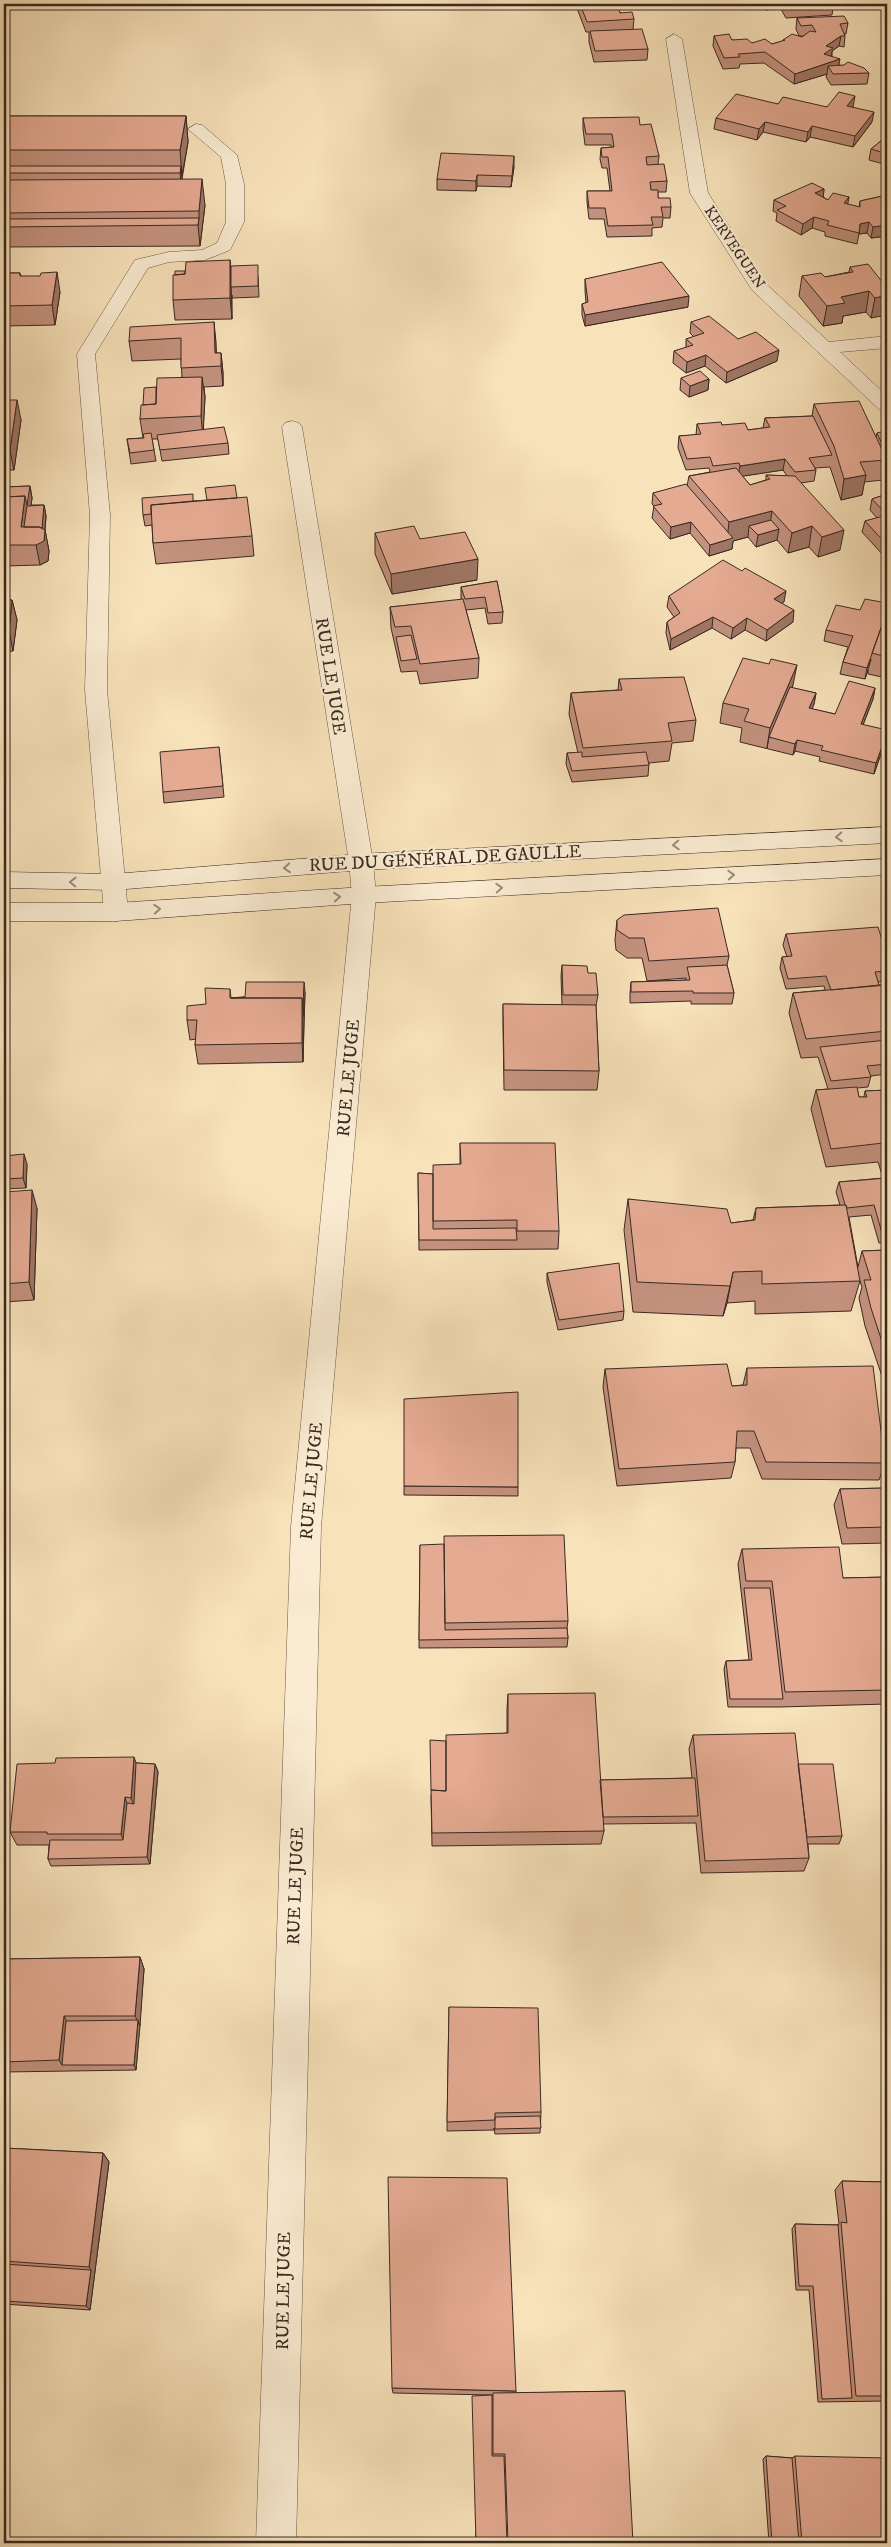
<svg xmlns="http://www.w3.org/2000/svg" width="891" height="2547" font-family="'IM FELL DW Pica',serif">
	<rect width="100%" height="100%" fill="#f8e2ba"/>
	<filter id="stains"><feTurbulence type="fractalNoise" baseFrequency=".004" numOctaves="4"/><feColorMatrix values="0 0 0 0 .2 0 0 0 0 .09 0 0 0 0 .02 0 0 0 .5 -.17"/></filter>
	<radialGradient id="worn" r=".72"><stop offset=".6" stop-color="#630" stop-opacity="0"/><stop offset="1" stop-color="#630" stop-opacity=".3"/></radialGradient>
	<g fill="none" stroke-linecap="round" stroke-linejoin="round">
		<defs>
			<path id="street" d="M4,4H20L4,13Z
				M674,34L682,39L708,193L765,283L829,342L887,336V348L840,352L887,396V412L880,410L752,290L690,193L666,39Z
				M196,124L202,125L237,155L244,184V222L230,250L205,260L169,262L148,268L95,354L110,515L107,690L128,912L125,918L116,921L107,918L104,912L85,690L90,515L77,354L135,260L169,252L202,250L217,243L226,222V184L221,157L188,129Z
				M292,421L299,423L302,427L373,862L376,895L321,1527L296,2543H256L291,1527L352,895L349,862L282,427L285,423Z"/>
			<path id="secondary" d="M887,827V843L361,870L114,890L4,888V872L114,874L361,854Z
				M887,859V875L364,903L116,921H4V903H116L364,887Z"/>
		</defs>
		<use href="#street" stroke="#695748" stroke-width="1"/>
		<use href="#secondary" stroke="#392922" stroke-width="1"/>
		<use href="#street" fill="#faecd2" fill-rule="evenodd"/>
		<use href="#secondary" fill="#faecd2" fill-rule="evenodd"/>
	</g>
	<path fill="#c4927e" stroke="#392922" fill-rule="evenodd" d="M578,4H602L634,19L633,29L648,49L647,60L594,62L589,42V32H586L578,11Z
		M759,4H842V7H833L832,15L786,18L782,11L783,5L767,10Z
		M797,18L848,23L846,34H844L845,36L844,47L839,46L832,51V56L839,65L869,73L867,84L831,85L826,77L827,74L794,84L764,63L740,64L739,68L723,69L713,46L714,36L732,40L752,43L772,44L783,41V40L802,37L804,36H799L796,29Z
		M778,104L827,107H853L872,122L853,147L810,137L806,142L763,132L757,140L714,129L716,118Z
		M4,116H186L188,142L182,179L205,205L200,246L4,247Z
		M583,118L640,125L659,156L658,164L667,181L666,192H658V198L671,207L670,218H663L662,227L652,228V236L607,237L604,219H589L587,202V191H610L607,168H602L600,159L601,148L612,147L611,145H585L583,129Z
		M887,136V165L869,160L871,149Z
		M514,167L511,187L477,186L476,191L437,190V179Z
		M824,189L823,197L828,200L849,197L847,204L859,207L860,201L887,195V236L871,238L867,233L859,234L857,244L825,236V232L812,228L801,235L776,221L777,213L773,211L774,200Z
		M230,260L231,273L258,276L259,297L232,298V295V319L175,320L173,300L185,271Z
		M850,267L887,288L871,318L866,312L843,316L842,323L823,326L799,296L802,276L825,277L849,272Z
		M4,273H20L21,276L60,292L55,325L4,326Z
		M585,279L688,307L585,326L582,315V304L586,303L585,290Z
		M214,322L216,353H221L223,373V386L204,387L205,397L203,430L228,443L229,454L162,461L158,439H152L156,461L131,464L127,439L143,438L140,419L143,405L156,387L182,377L181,359L132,361L129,341Z
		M691,322L738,339L777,361L726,383L705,366L686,373L673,363L674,351L686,348V339L694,337L690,333Z
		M681,378L709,379L708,390L689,397L680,390Z
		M4,400L21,420L14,470H4Z
		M814,404L876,437L877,433L887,434V463L886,464L883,480L864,482L862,495L841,500L830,467L815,468L816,470L814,481L801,483L840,550L818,557L809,547L788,553L777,540L756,547L748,537L733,541L732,549L709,556L690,533L670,539L652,518L654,506L652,504L653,493L687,486L689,476L710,472L709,468L686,470L678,448L679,436L696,435L697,424L722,425L748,430L763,428L765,418L812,416ZM783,470L787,476L766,475V480L750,485L742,476Z
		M30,486L32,498L31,505H44L46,516L45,530L49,551L48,561L40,565L4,566V487Z
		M886,487H887V554L883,555L862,532L865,521L877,518L870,510L872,499L884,495Z
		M237,498L252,536L254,556L156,564L153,543L152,525L145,526L143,515L193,501Z
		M375,533L420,539L477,580L392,594L375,554Z
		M497,581L503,612L502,623L488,624L485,608L466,610L479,658L478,678L420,684L417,671L401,672L391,628L390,607L461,600V587Z
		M669,596L784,602L782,603L793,622L766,641L745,630L731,639L712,628L670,650L666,633L667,622L674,617L667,607Z
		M4,600H12L17,620L13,651L4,652Z
		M887,603V678L868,674V670L865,679L840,674L843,662L848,647L824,641L826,630L860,610Z
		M619,679L696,720L693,741L672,743L669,761L649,763L648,776L572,782L566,764L567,753H578L569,714L571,693L618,690Z
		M793,685L792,688L816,693L814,704L812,709L835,714L875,688L873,699L863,725L885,742L874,774L819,761L820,757L795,751L793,755L740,742L742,728L720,723L723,703Z
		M219,747L224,797L164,803L163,792Z
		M617,920L729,956L727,965L734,993L732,1004H691V1001L630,1003V993L631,982L686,980V978L647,981L642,958H627L616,950L615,940Z
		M786,934L887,956V981L878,982L879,985H887V1074L871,1076L868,1087L857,1088L859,1097H864L865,1091L887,1090V1242L879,1243L871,1215L849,1217L858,1267L862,1251L887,1250V1391L865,1326L859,1298L862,1287L860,1281L851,1311L755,1314V1301L727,1303L723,1316L633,1312L624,1230L628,1199L731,1223L753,1220L756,1208L840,1205L836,1192L839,1182L883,1178L878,1162L826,1167L811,1109L816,1090L828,1089L818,1057L801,1058L789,1013L793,993L825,990L824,986L786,989L780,968L782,957H787L783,945Z
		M562,965L588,973L598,995L596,1006L599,1071L597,1090H504L503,1024V1004L562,1005L561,976Z
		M230,989L231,998L305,992L303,1062L198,1064L195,1045L196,1039L190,1040L187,1020L206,1004Z
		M460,1143L559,1231L558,1249L419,1250L418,1173L433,1174L460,1164Z
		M4,1156L27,1164L26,1188L4,1189Z
		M4,1192L37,1208L34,1300L4,1302Z
		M547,1273L624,1311L623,1320L558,1330L547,1282Z
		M747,1368L885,1463L879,1480L762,1479L750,1448H736L735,1462L731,1478L617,1486L603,1387L605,1369L732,1386L743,1385Z
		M404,1486L518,1487V1496L404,1495Z
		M887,1488V1543L842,1544L834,1505L840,1489Z
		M420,1545L568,1621L567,1628L568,1638L567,1647L419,1648Z
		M742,1549L843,1578L887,1577V1704L780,1707H728L724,1669L726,1661L749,1660L738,1564Z
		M508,1694L600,1780L692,1778L689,1749L693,1735L798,1764L842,1836L839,1844H808L809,1858L804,1871L701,1873L696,1823L603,1824L604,1831L601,1844L432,1846L431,1796L446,1741L507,1733V1709Z
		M136,1763L155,1764L158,1772L150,1864L51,1866L48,1859L49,1845H17L10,1832Z
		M140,1957L144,1969L136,2070L4,2072V1959Z
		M449,2007L541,2112L540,2133L495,2134L494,2128V2130L447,2131Z
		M4,2148L103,2153L109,2162L90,2310L4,2304Z
		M842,2181L887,2182V2401L818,2402L809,2290H796L792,2229L795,2224L838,2225L839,2224L835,2190Z
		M392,2388L516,2391V2393L625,2391L475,2543L492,2395L393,2393Z
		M766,2456L792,2458L795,2456L887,2543H769L763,2459Z"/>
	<path fill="#a07766" stroke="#392922" d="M768,4H783V5L767,10Z
		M841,36L839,46L832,51L831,59L823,64L826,46Z
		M840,59L838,70L828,66L827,74L794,84L795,74Z
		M855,96L853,107L845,116L847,106Z
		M874,112L872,122L853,147L855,136Z
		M186,116L188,142L182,176L180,150Z
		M765,122L763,132L757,140L759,129Z
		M812,126L810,137L806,142L808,132Z
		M514,156V167L511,187L512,176Z
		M181,166L182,176L181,184L180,173Z
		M477,175V186L476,191V181Z
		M202,179L205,205L200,246L198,225L199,218V211Z
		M824,189L823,200L815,193Z
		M849,197L847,208L844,203Z
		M814,217L812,228L801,235L803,224Z
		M869,222L867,233L859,234L860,224Z
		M887,225V236L871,238L873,227Z
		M230,260L231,280L232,319L230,298Z
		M57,272L60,292L55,325L52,305Z
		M869,291L866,312L843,316L842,323L823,326L827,306L841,297Z
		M887,295V315L871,318L875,298Z
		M689,296L688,307L585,326V315Z
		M214,322L216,342L217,366L215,353Z
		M779,350L777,361L726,383L727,372Z
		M221,353L223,373V386L221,366Z
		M706,355L705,366L686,373L687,362Z
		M202,377L205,397L203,437L201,416Z
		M709,379L708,390L689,397L690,386Z
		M17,400L21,420L14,470L10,450Z
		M785,459L783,470L738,477L740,466Z
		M866,475L862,495L841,500L844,479Z
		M30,486L32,498L27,536L21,527L25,496Z
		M44,505L46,516L44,541L45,530L49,551L48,561L40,565L36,545L41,536Z
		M772,511L769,531L749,526L748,537L733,541L732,549L709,556L710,545L727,540L729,522Z
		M691,522L690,533L670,539L671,527Z
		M812,526L809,547L788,553L792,533Z
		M779,529L777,540L756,547L758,535Z
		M844,530L840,550L818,557L822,537Z
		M887,543V554L883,555L886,544Z
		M478,559L477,580L392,594L391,574Z
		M786,591L784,602L773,610L774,599Z
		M12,600L17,620L13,651L9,631Z
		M794,610L793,622L766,641L767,630Z
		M713,617L712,628L670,650L671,639Z
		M747,618L745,630L731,639L733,628Z
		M871,659L868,670L865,679L867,668Z
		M797,665L793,685L771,738L769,737L767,748L770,728Z
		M875,688L873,699L859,735L861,724Z
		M816,693L814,704L807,719L809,708Z
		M887,733L885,742L874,774L876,763Z
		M797,740L795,751L793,755L795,744Z
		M4,792L7,824H4Z
		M304,982L305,992L304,1017L303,1007Z
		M302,998L304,1017L303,1062L302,1043Z
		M24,1154L27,1164L26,1188L23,1178Z
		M32,1190L37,1208L34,1300L29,1282Z
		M733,1272L727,1303L723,1316L730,1286Z
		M134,1757L139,1771L136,1811L131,1798Z
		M155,1764L158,1772L150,1864L147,1857Z
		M125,1797L129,1811L126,1847L121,1834Z
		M140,1957L144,1969L140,2026L135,2016Z
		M64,2016L70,2027L62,2065L59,2060Z
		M138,2020L140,2026L136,2070L134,2065Z
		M103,2153L109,2162L90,2310L86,2306L91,2270L89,2267Z"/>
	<path fill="#e4aa92" stroke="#392922" d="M580,4H602L618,6L620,13L632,12L634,19L587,22Z
		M785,4H833L787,8Z
		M844,16L848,23L840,24L845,36H841L826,46L833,48L824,54L840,59L795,74L765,52L738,54L740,57L724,58L714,36L729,34L732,40L747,39L752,43L765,39L772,44L785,40H783L792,34L802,37L810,31L816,32L812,25L801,26L797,18Z
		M642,29L648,49L595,51L590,31Z
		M848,62L864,68L869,73L833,74L828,66L844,65Z
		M839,92L855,96L847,106L874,112L855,136L812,126L808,132L765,122L759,129L716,118L736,94L778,104L783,97L827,107Z
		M4,116H186L180,150H4Z
		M639,117L640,125L651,124L659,156L646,157L647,165L664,164L667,181L650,182L651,190H658V198H670L671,207H661L663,217H651L653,225L608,226L605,208H589L587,191H612L608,157H602L601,148L614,147L612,134H586L583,118Z
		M887,136V154L871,149Z
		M441,153L514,156L512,176L477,175L476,181L437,179Z
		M4,166H181L180,173H4Z
		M202,179L199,211L4,213V180Z
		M812,183L824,189L815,193L828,200L833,193L849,197L844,203L860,207V201L887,195V225L873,227L869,222L860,224L859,233L827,225L829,221L814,217L803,224L777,210L786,206L774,200Z
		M199,218L198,225L4,227V219Z
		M230,260V298L173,300V275L185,274L186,262Z
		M662,262L689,296L585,315L582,304L588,302L585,279Z
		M868,264L887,288V295L875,298L869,291L841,297L845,303L827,306L802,276L821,273L825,277L853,272L850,267Z
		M258,265V286L231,287V266Z
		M175,271H185V274L175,275Z
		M57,272L52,305L4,306V273H20V276H40L41,273Z
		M709,316L738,339L756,332L779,350L727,372L706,355L687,362L674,351L693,345L686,339L704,333L691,322Z
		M214,322L215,353H221V366L181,368V338L129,341L130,327Z
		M700,371L709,379L690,386L681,378Z
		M202,377L201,416L140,419L141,405L156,404L157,378Z
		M156,387V404L143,405L144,388Z
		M4,400H17L10,450H4Z
		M859,401L887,460L860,462L866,475L844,479L834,446L814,404Z
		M813,416L832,455L809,458L816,470L795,472L785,459L740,466L739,463L713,466L710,457L687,459L679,436L701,434L697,424L721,422L722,425L745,423L748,430L770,427L765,418Z
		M224,427L228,443L160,450L157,435Z
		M885,431L887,434V453H886L877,433Z
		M151,433L154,450L130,453L127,439L144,438L143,434Z
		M736,468L750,485L770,479L766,475L795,476L844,530L822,537L812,526L792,533L772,511L729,522L689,476Z
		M686,484L733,538L710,545L691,522L671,527L653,506L662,504L653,493Z
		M235,485L237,498L207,500L205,488Z
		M30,486L27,505L25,496L4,497V487Z
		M193,494V501L151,505V514L143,515L142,498Z
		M887,494V515L872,499Z
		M25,496L21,527H39L45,530L44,541L36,545H4V497Z
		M247,497L252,536L153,543L151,505Z
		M44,505L42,528L39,527H24L27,506Z
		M887,515V543L886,544L865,521Z
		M771,520L779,529L758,535L749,526Z
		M414,526L420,539L465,532L478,559L391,574L375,533Z
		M723,560L742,571L745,568L786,591L774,599L794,610L767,630L747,618L733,628L713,617L671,639L667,622L680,613L669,596Z
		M497,581L503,612L488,613L485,597L465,599L461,587Z
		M463,599L479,658L420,664L411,626L395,627L390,607Z
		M865,599L887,603V611L867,668L843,662L853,636L826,630L836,605L860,610Z
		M4,600H12L9,631H4Z
		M887,611V657L872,653Z
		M411,635L417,659L401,661L396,637Z
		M743,658L769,664L771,659L797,665L770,728L744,721L749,709L723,703Z
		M684,677L696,720L668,723L672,741L583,748L571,693L622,690L619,679Z
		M849,681L875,688L861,724L887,730V733L876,763L821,750L823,746L797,740L795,744L769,737L790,687L816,693L809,708L835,714Z
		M219,747L223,786L163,792L160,752Z
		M582,752V757L646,752L649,765L572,771L567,753Z
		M718,908L729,956L649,961L644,938H629L617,930V920L624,915Z
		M878,927L887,956V971L875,972L879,985L831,990L826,976L788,979L782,957L792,956L786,934Z
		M562,965L587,966L588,973H596L598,995H563Z
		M727,965L734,993H693V991L631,992V982L690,980L687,967Z
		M246,982H304L303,1007L302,998H231L245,997Z
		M887,985V1031L806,1039L793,993Z
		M205,988L230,989V998H302V1043L195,1045L197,1020H187V1006L206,1004Z
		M503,1004L596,1005L599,1071L504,1070Z
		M887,1040V1064L867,1066L871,1077L831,1081L820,1047Z
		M857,1087L859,1097H867L865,1091L887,1090V1156L883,1143L831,1149L816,1090Z
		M460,1143H555L559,1231H517V1220L433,1221V1165L461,1164Z
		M24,1154L23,1178L4,1179V1156Z
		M418,1173L433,1174V1229L516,1228L517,1240H419Z
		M887,1178V1232L882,1233L874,1205L847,1208L846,1205H845L839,1182Z
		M32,1190L29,1282L4,1284V1192Z
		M628,1199L727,1209L731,1223L755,1220L756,1208L846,1205L860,1281L762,1284V1271L733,1272L730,1286L637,1282Z
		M887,1250V1357L871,1308L864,1280H871L862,1251Z
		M619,1263L624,1311L559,1320L547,1273Z
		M727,1364L732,1386L747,1385V1368L873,1366L885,1463L766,1462L754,1431H737L735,1462L619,1469L605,1369Z
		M518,1392V1487L404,1486V1399Z
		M887,1488V1527L847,1528L840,1489Z
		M564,1535L568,1621L445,1623L444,1536Z
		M444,1544L445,1630L567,1628L568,1638L419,1640L420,1545Z
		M839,1547L843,1578L887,1577V1690L785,1692L772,1581H746L742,1549Z
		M744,1588H770L783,1699H730L726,1661L752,1660Z
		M595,1693L604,1831L432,1833L431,1790L446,1791V1735L508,1733V1694Z
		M795,1733L809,1858L705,1861L693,1735Z
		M430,1740L446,1741V1791L431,1790Z
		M134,1757L131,1798L125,1797L121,1834H47V1832H10L17,1764L55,1763L56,1758Z
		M136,1763L155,1764L147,1857L48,1859L50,1840H123L127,1803L134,1804Z
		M798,1764H833L842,1836L807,1837Z
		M695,1778L698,1816L603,1817L600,1780Z
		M140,1957L135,2016H64L59,2060L4,2062V1959Z
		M449,2007L538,2008L541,2112L495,2113V2120L447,2122Z
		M138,2020L134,2065H62L66,2021Z
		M540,2116L541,2128L495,2129V2117Z
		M4,2148L103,2153L89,2267L4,2261Z
		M388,2177L507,2178L516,2391L392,2388Z
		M842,2181L887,2182V2396H856L841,2222L847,2223Z
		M795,2224L838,2225L852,2398L822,2399L813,2286H799Z
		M4,2264L91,2270L86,2306L4,2301Z
		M625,2391L633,2543H508L505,2454H493V2393Z
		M492,2395V2456H504L507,2543H476L472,2396Z
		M766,2456L792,2458L799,2543H772Z
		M795,2456L887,2458V2543H802Z"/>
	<defs><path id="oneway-chevron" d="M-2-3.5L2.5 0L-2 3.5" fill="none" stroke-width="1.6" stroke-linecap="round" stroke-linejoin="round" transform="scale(1.25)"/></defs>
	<g stroke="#9a8a7a">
		<use href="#oneway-chevron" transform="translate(839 837) rotate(177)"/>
		<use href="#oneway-chevron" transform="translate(676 845) rotate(177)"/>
		<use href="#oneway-chevron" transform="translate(287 868) rotate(175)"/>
		<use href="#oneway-chevron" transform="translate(731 875) rotate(-3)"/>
		<use href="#oneway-chevron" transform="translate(73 882) rotate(-179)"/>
		<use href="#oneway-chevron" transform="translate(499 888) rotate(-3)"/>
		<use href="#oneway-chevron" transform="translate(337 897) rotate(-4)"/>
		<use href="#oneway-chevron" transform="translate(157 909) rotate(-4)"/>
	</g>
	<g text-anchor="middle" stroke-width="4.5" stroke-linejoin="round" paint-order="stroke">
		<g font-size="15" fill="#392922" stroke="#faecd2">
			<text transform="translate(735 247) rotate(56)" y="5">KERVEGUEN</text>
		</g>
		<g font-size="18" fill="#392922" stroke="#faecd2">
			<text transform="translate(331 676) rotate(81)" y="6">RUE LE JUGE</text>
			<text transform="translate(445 858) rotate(-3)" y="6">RUE DU GÉNÉRAL DE GAULLE</text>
			<text transform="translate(348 1078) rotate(-85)" y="6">RUE LE JUGE</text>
			<text transform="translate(311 1481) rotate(-85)" y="6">RUE LE JUGE</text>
			<text transform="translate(295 1886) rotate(-88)" y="6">RUE LE JUGE</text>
			<text transform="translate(283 2291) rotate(-89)" y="6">RUE LE JUGE</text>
		</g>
	</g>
	<rect width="891" height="2547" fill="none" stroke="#f8e2ba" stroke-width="20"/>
	<rect x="5" y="5" width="881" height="2537" fill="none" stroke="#392922" stroke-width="2.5"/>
	<rect x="10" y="10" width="871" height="2527" fill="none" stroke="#392922"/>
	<rect width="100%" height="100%" filter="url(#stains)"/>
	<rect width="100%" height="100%" fill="url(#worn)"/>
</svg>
